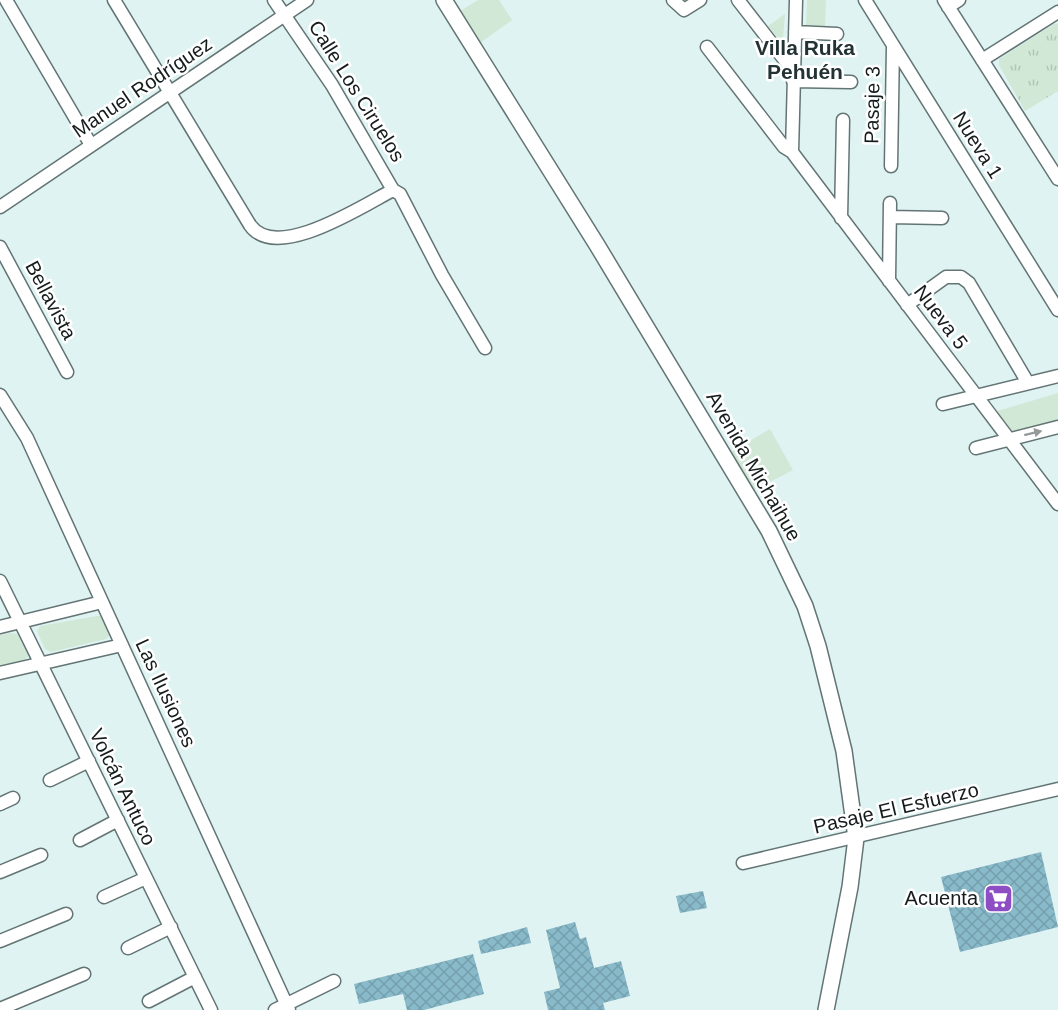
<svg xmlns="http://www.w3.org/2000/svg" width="1058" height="1010" font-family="Arial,sans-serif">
	<defs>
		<pattern id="park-tufts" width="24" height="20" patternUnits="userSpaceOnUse" patternTransform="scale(1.5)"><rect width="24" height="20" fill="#d0e8d5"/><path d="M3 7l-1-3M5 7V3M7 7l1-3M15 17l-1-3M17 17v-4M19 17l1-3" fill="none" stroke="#b2c6b6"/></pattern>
		<pattern id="building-cross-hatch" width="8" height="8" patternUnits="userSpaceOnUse" patternTransform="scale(1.5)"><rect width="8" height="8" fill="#89baca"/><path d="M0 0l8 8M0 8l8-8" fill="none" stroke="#759fad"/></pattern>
	</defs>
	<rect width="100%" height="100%" fill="#e0f3f3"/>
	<path fill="#d0e8d5" d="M478,0H499L512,20L480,43L460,11Z
		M807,0H826L825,26L806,25Z
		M785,14L783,38L779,39L768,26Z
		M1058,393V421L1013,432L1009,431L994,412Z
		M770,429L793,470L754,490L731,452Z
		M97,616H102L110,635L106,639L51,652L45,649L37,631L40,626Z
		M10,633L17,634L29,656L24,660L0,665V635Z"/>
	<path fill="url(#park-tufts)" d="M1054,24H1058V91L1025,111L999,65V59Z"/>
	<path fill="url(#building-cross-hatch)" d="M1041,852L1058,927L960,952L941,877Z
		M703,891L707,908L680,913L676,896Z
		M575,922L580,939L586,937L594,968L621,961L630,996L603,1003L605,1010H548L544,992L560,988L546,930Z
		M527,927L531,943L481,954L478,941Z
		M473,954L484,994L424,1010H407L403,994L359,1004L354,984Z"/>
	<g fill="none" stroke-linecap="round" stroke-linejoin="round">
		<defs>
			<path id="minor" d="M6,0L91,145
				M114,0L250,225C276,263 364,205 393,190
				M274,0L332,85L393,190L400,194L442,275L485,348
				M673,0L684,10L700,0
				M738,0L794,72
				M865,0L1058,310
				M944,0L1058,179
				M948,7L959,0
				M795,32L837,34
				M707,47L784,147L792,152L1058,504
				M982,60L1058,12
				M793,81L851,82
				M792,152L796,0
				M891,166L893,46
				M0,207L307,0
				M890,217L942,218
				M841,218L843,120
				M0,247L67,372
				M889,281L890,203
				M907,305L946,277H961L969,283L1028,383
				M0,395L27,438L289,1010
				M943,404L1058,376
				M976,448L1058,427
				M0,581L211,1010
				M0,627L102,602
				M0,673L122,645
				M50,780L89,761
				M0,804L13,798
				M80,840L118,820
				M743,863L1058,789
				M0,872L41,855
				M104,897L146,878
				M0,941L66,914
				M128,948L171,927
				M149,1001L195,977
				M0,1009L84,974
				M275,1010L334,981"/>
			<path id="tertiary" d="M444,0L597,245L769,531L805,606L818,646L844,751L856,838L850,887L826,1010"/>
		</defs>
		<use href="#minor" stroke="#637474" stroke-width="15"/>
		<use href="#tertiary" stroke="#637474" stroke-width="18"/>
		<use href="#minor" stroke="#fff" stroke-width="12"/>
		<use href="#tertiary" stroke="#fff" stroke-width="15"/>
	</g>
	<defs><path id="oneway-solid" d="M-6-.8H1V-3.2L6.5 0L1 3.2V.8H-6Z" transform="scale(1.5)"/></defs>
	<use fill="#969999" href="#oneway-solid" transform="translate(1033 433) rotate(-14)"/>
	<defs>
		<symbol id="supermarket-square" viewBox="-11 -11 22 22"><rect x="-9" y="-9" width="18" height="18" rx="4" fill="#8e4ec3" stroke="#fff"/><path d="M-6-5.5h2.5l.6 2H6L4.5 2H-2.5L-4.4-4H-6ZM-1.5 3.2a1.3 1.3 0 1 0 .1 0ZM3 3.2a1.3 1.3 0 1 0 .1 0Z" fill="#fff"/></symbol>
	</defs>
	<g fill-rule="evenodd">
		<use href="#supermarket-square" x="982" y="882" width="33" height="33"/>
	</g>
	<g text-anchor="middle" stroke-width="5" stroke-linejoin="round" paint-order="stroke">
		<g font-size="20" fill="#151c1c" stroke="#fff">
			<text transform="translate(142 87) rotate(-34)" y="7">Manuel Rodríguez</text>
			<text transform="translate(357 91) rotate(58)" y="7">Calle Los Ciruelos</text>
			<text transform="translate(872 105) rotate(-89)" y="7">Pasaje 3</text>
			<text transform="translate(978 145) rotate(58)" y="7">Nueva 1</text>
			<text transform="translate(51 300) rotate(62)" y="7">Bellavista</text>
			<text transform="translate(941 317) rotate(53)" y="7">Nueva 5</text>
			<text transform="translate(754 466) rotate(60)" y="7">Avenida Michaihue</text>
			<text transform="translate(166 693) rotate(65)" y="7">Las Ilusiones</text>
			<text transform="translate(123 787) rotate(64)" y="7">Volcán Antuco</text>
			<text transform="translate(896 808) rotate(-13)" y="7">Pasaje El Esfuerzo</text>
		</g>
		<g font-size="20" fill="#151c1c" stroke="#fff" text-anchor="end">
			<text x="978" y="905">Acuenta</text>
		</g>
		<g font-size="21" font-weight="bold" fill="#233232" stroke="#fff">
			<text x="805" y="55">Villa Ruka<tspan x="805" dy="24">Pehuén</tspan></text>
		</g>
	</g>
</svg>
